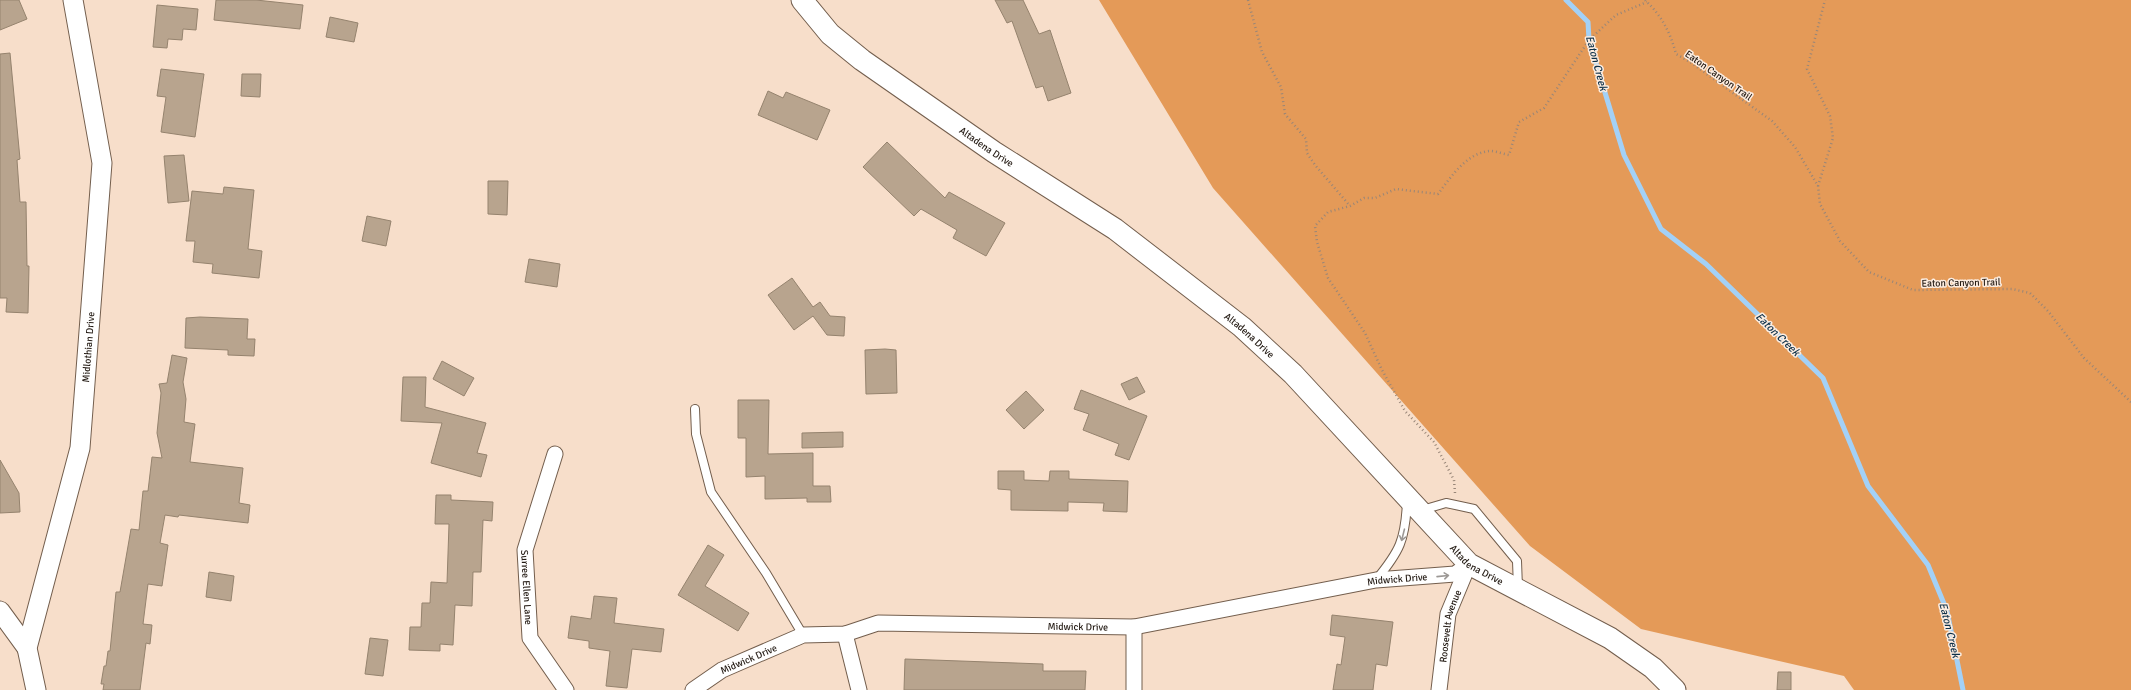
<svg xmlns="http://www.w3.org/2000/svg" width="2131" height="690" font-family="Signika,sans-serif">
	<rect width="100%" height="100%" fill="#f7deca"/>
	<path fill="#e49a58" d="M1099,0H2131V690H1854L1844,676L1641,629L1530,546L1213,188Z"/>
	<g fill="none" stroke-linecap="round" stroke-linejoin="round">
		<path stroke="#a3d1f7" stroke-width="5" d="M1566,0L1588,22L1589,40L1624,155L1661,229L1706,264L1823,378L1868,486L1928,565L1947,611L1963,690"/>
	</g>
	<path fill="#b8a48e" stroke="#95836e" d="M0,0H19L27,19L0,30Z
		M216,0H256L303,5L300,29L214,20Z
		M995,0H1023L1039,34L1050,30L1071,93L1048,101L1043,86L1036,88L1012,21L1007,23Z
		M157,5L198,9L196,30L183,29L182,40L168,39L167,48L153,47Z
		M330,17L358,23L354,42L326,37Z
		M10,53L20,159L17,160L20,202H26L27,266H29L28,313L6,312L7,298H0V54Z
		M161,69L204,74L195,137L161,132L166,97L157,96Z
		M242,74H261L260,97L241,96Z
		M768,91L783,98L786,92L830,110L817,140L758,115Z
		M887,142L945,198L949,192L1005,223L986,256L953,238L957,230L921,209L914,216L863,167Z
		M184,155L189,201L168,203L164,156Z
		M488,181H508L507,215L488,214Z
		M224,187L254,190L248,249L262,251L259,278L212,273L213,264L193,262L195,241H186L192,191L223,194Z
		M367,216L391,221L386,246L362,241Z
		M529,259L560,264L557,287L525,282Z
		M792,278L813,307L820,302L830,316L845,317L844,336L827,335L813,316L794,330L768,295Z
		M200,317L248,319L247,339H255L254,356L228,355V350L185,348L186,318Z
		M885,349L896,350L897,393L866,394L865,350Z
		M172,355L187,358L183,382L186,399L184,422L195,424L190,462L243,468L239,503L250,505L248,523L179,515L178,517L165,515L160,543L168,545L162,586L148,584L143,624L152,625L150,644L146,643L140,690H103L104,684H101L104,666H106L108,651H110L116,592H120L131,529L139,530L143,491H148L152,457L162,458L157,433L161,393L159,384L167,383Z
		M442,361L474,378L464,396L433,379Z
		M403,377H426L425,407L486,423L477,453L487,455L481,477L431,463L442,423L401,421Z
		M1137,377L1145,392L1129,400L1121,384Z
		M1081,390L1147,416L1129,460L1115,455L1119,444L1083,430L1089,414L1074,409Z
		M1026,391L1044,410L1024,429L1006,410Z
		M738,400H769L768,454L813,453V486H830L831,502H807V498L765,499V476L746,477V438H738Z
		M843,432V447L802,448V433Z
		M0,460L19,493L20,512L0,513Z
		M998,471H1024V480L1049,481L1050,471H1069V479L1128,481L1127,512L1103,511L1104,503L1068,502V511L1011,510V490L998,489Z
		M436,495H451V500L493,502L492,521L483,520L481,572H473L472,606L455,605L453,645L440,644V651L409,650L410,627H421L422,603H430L431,582L447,583L449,524H435Z
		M708,545L724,555L705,586L749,613L738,631L678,595Z
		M209,572L234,576L231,601L206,597Z
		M594,596L617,598L614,623L664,629L661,652L632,649L627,688L606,686L610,651L589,648V641L568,638L571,616L591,619Z
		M1332,615L1393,622L1387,666L1376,664L1373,690H1333L1337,664L1341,665L1345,637L1330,635Z
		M370,638L388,640L383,676L365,674Z
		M905,659L1043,664V671H1086L1085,690H904Z
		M1778,672H1791V690H1777Z"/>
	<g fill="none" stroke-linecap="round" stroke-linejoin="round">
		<defs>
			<path id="service" d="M695,409L696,434L711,492L766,573L803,635
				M1422,510L1446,503L1474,509L1517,561L1518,588
				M1376,580C1400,551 1405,540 1407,503"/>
			<g id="minor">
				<path id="s1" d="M555,454L525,550L530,638L566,690"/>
				<path d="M845,634L859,690"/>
				<path id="s2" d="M693,690L722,670L803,635L845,634L878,623L1134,627L1376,580L1455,574L1469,564"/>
				<path d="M1134,690V627"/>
				<path id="s3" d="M1439,690L1448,614L1468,566"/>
			</g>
			<g id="tertiary">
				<path d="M0,611L27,648"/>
				<path id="s4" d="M36,690L27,648L80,448L102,163L73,0"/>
			</g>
			<g id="secondary">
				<path id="s5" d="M802,0L830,34L862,60L994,152L1115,229L1242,327L1293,374L1469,564L1610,638L1653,668L1675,690"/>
			</g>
		</defs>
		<use href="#service" stroke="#735e4d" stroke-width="10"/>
		<use href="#minor" stroke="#735e4d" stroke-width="17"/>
		<use href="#tertiary" stroke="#735e4d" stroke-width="21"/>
		<use href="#secondary" stroke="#735e4d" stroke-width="23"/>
		<path stroke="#988678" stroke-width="2.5" stroke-dasharray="1 3" stroke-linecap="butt" d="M1248,0L1262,52L1281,87L1285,114L1306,139L1307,153L1315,165L1350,206
			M1645,0C1662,16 1670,32 1676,54L1690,62L1772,121L1795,147L1818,186L1820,204L1840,241L1869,272L1913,290L2012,289L2030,293L2048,311L2084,358L2131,402
			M1818,186L1833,138L1830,116L1807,69L1825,0
			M1455,493L1454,480L1434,442L1405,411L1382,370L1365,333L1328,278L1317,242L1315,226L1328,212L1350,206L1364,198H1375L1396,189L1438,194C1451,177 1466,153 1490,151C1496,151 1503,154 1509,155L1519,122L1544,108L1589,40L1616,15L1647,2"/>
		<use href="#service" stroke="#fff" stroke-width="8"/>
		<use href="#minor" stroke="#fff" stroke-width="15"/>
		<use href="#tertiary" stroke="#fff" stroke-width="19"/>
		<use href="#secondary" stroke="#fff" stroke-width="21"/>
	</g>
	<defs><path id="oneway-shaft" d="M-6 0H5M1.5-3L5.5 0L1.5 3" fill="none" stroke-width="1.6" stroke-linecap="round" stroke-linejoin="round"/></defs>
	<g stroke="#9c9895">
		<use href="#oneway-shaft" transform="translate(1403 535) rotate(104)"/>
		<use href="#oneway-shaft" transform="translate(1443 576) rotate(-6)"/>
	</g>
	<g text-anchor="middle" stroke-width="3" stroke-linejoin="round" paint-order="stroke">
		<g font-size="10" fill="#231a13" stroke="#fcede1">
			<text transform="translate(1719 75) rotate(35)" y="4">Eaton Canyon Trail</text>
			<text dy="4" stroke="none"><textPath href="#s5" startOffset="237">Altadena Drive</textPath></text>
			<text transform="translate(1961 282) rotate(-1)" y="4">Eaton Canyon Trail</text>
			<text dy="4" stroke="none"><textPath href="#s5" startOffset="561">Altadena Drive</textPath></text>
			<text dy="4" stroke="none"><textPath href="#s4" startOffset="351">Midlothian Drive</textPath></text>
			<text dy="4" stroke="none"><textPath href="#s5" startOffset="885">Altadena Drive</textPath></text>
			<text dy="4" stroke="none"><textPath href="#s2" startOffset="724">Midwick Drive</textPath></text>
			<text dy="4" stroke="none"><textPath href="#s1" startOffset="138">Surree Ellen Lane</textPath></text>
			<text dy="4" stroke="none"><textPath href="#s2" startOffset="400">Midwick Drive</textPath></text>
			<text dy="4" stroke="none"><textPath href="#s3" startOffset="65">Roosevelt Avenue</textPath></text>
			<text dy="4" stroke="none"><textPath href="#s2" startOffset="64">Midwick Drive</textPath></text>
		</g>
		<g font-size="11" font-style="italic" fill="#0e314a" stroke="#fcede1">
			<text transform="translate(1597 63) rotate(75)" y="4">Eaton Creek</text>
			<text transform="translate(1778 334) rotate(44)" y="4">Eaton Creek</text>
			<text transform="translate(1950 630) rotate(76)" y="4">Eaton Creek</text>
		</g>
	</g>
</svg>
